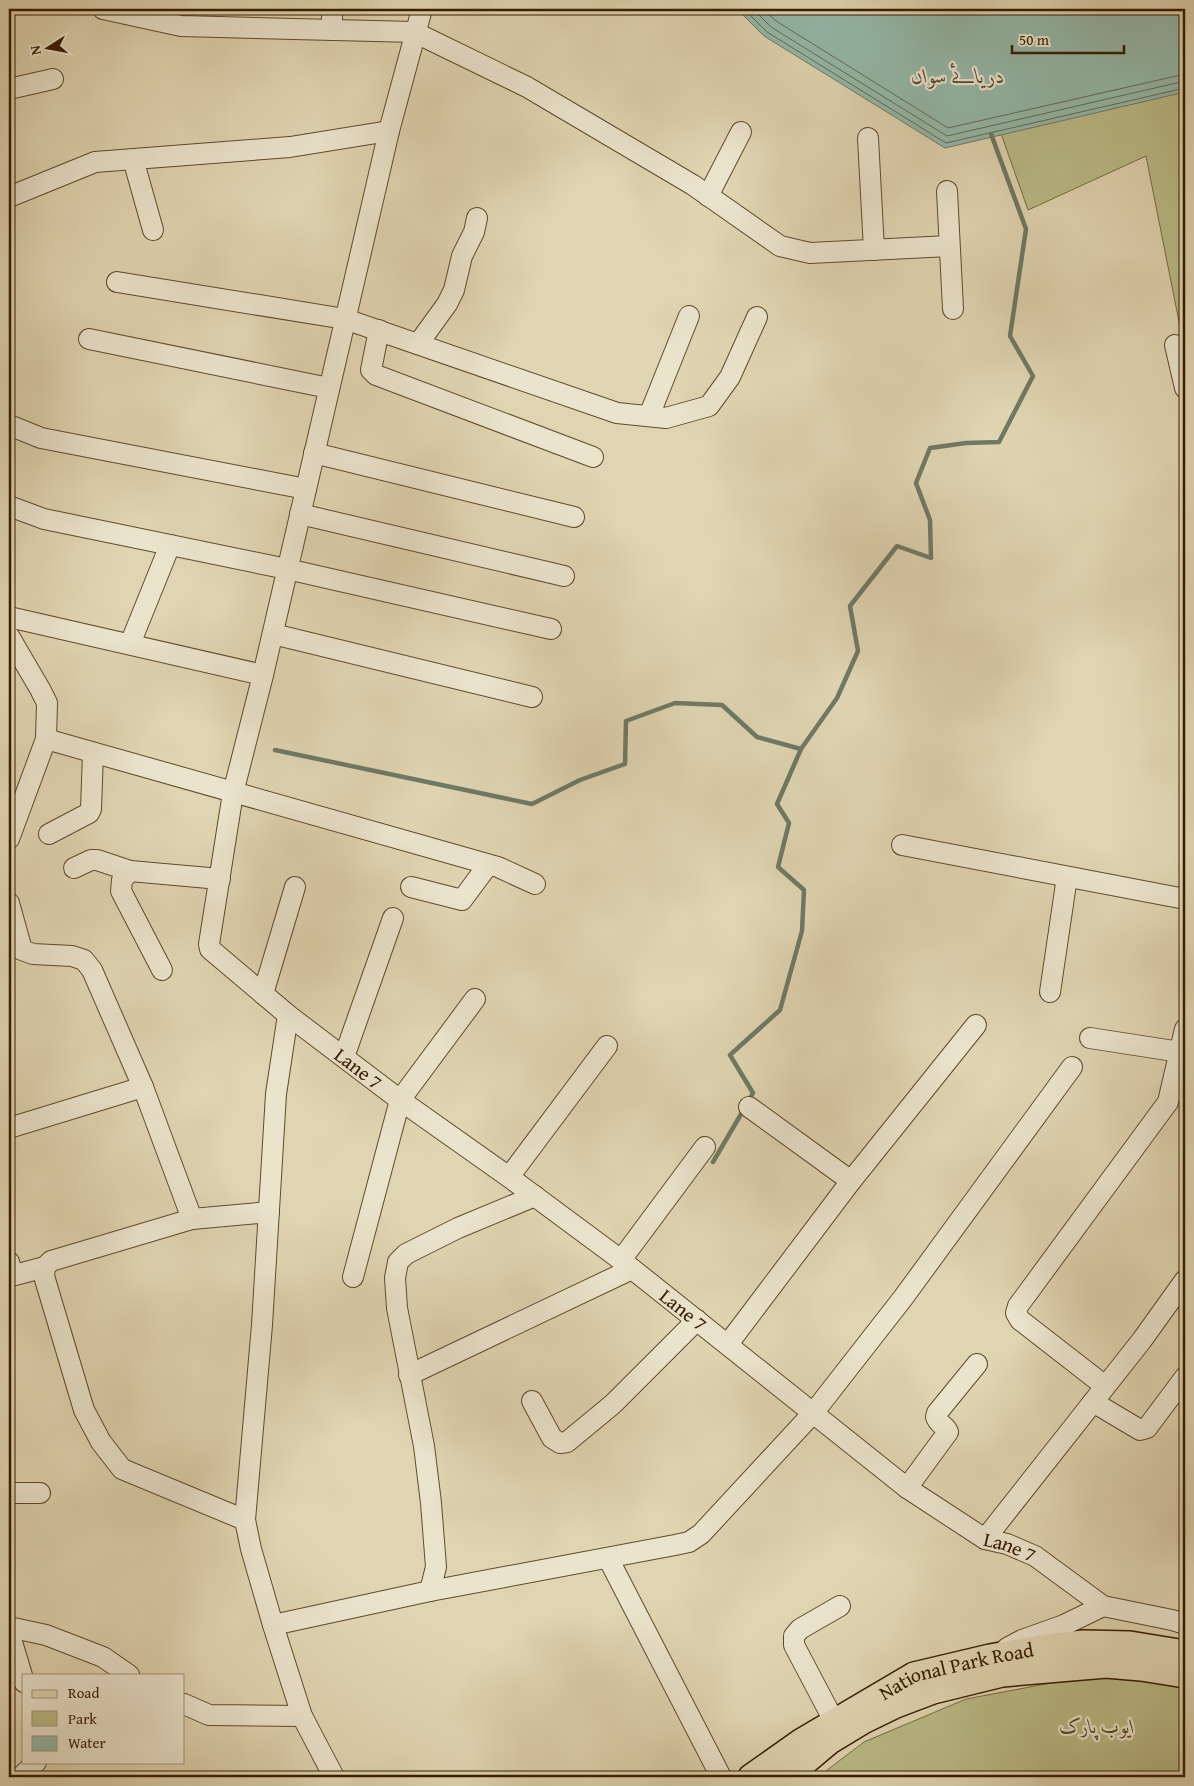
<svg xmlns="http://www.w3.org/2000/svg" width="1194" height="1786" font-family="'Gentium Book Plus',Amiri,serif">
	<rect width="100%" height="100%" fill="#e0d5b2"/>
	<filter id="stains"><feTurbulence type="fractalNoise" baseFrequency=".004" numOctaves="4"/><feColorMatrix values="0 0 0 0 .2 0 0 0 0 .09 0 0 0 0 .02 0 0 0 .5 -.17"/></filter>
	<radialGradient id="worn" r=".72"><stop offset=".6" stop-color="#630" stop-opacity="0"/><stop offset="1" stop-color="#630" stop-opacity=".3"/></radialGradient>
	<path fill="#babb87" stroke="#786c44" d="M1185,77V352L1146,156L1028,210L998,125Z
		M1099,1674L1185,1684V1777H818L864,1742L966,1699Z"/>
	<path fill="#94b9aa" stroke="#6e7a66" d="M737,9H1185V92L945,148L764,36Z"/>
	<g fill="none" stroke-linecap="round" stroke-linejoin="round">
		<path stroke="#656a55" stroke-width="1" d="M744,9L767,32L946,143L1185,88
			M753,9L771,27L947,136L1185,81
			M763,9L776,21L948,128L1185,74"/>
		<path stroke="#6e7a66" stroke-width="4.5" d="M275,750L532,804L580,780L625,764L626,721L675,703L722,705L757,737L801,749L837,698L858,651L850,606L897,546L931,558L930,520L916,483L930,448L966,443L999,442L1033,376L1010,336L1026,229L991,134
			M748,1102L753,1093L730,1055L780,1010L802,931L804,890L778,867L789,823L777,804L801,749
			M713,1162L744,1109"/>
		<defs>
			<g id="minor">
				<path d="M103,9L181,26L414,32L527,87L693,185L780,246L810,253L949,246"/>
				<path id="s1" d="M422,9L389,131L263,675L233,793L209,944L210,949L288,1015L400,1100L509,1177L621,1260L907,1488L985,1539L1007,1544L1035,1556L1103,1606L1172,1620L1185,1624"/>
				<path d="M332,30V9"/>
				<path d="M9,89L53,79"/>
				<path d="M868,138L874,250"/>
				<path d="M133,159L153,230"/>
				<path d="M947,191L953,309"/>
				<path d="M708,196L741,132"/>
				<path d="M9,197L95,162L290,147L389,131"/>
				<path d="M117,282L345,319L617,413L666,418L709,406L730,377L757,317"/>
				<path d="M379,330L371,370L376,375L593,457"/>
				<path d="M89,339L329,388"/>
				<path d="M418,344L447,304L454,290L462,256L474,232L477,218"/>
				<path d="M1175,345L1185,388"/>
				<path d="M649,416L689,316"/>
				<path d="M9,425L41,438L306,489"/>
				<path d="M314,453L574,517"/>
				<path d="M9,506L44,519L287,569L551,629"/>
				<path d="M300,514L564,576"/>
				<path d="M9,617L263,675"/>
				<path d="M273,634L532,697"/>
				<path d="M9,636L40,689L47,703L46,739"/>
				<path d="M130,644L170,545"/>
				<path d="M49,834L89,813L91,809L93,753"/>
				<path d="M9,839L46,739L498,867L535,884"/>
				<path d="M902,845L1185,899"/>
				<path d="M74,868L91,860H97L130,871L220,879"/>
				<path d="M130,871L122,880L121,891L162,970"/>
				<path d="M411,887L462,900L488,865"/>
				<path d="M9,903L22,950L33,954L72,956L84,960L92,970L143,1087L192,1219"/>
				<path d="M1050,992L1067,877"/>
				<path d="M263,994L295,887"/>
				<path d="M288,1015L276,1094L262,1325L245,1520L251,1549L273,1625L302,1716L334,1777"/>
				<path d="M1090,1038L1180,1052"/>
				<path d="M344,1057L393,918"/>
				<path d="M749,1107L851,1181"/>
				<path d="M9,1128L143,1087"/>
				<path d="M509,1177L607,1046"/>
				<path d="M621,1260L705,1147"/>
				<path d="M9,1262L12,1272L15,1275L45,1267"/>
				<path d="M353,1277L400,1100L475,999"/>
				<path d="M728,1344L851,1181L976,1025"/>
				<path d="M409,1375L632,1269"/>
				<path d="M1105,1386L1020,1320L1016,1313L1018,1306L1168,1102L1185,1029"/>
				<path d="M532,1401L552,1438L560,1443L567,1442L613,1404L697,1320"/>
				<path d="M1093,1402L1140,1430L1147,1428L1185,1377"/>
				<path d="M907,1488L948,1432C946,1426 938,1424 936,1417L937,1413L977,1364"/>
				<path d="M9,1493H40"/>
				<path d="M245,1520L122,1469L101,1442L84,1410L44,1276L45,1267L51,1261L192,1219L269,1212"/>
				<path d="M985,1539L1142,1340L1185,1280"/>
				<path d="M608,1558L721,1777"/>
				<path d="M430,1591L436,1567L431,1503L424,1446L397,1308L395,1278L398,1262L406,1254L458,1228L535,1196"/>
				<path d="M273,1625L430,1591L675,1545L689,1542L701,1534L814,1412L903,1298L1072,1067"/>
				<path d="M9,1627L46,1635L103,1657L129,1675"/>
				<path d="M9,1632L24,1682"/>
				<path d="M1007,1648L1022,1640L1064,1625L1103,1606"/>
				<path d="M184,1704L209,1715L302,1716"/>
				<path d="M834,1721L794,1645V1636L800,1629L840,1606"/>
				<path d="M21,1777L36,1762"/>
			</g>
			<g id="major">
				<path id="s2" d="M751,1777L802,1741L914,1675L990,1657L1046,1647L1084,1643L1130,1644L1185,1653"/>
				<path d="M787,1777L830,1741L863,1721L896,1705L933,1691L1002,1674L1106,1665L1141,1668L1185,1675"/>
			</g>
		</defs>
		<use href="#minor" stroke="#604a2c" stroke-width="22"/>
		<use href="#major" stroke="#361c00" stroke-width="28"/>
		<use href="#minor" stroke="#ebe4cd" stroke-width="20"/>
		<use href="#major" stroke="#e0d5b2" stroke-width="25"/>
	</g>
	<g text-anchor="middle" stroke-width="4.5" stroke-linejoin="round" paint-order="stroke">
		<g font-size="20" fill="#361c00" stroke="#ebe4cd">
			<text dy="7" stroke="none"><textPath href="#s1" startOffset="1155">Lane 7</textPath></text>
			<text dy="7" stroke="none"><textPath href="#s1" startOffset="1560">Lane 7</textPath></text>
			<text dy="7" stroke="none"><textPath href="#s1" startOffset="1965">Lane 7</textPath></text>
			<text dy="7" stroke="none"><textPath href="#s2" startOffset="234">National Park Road</textPath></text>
		</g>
		<g font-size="20" font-style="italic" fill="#574422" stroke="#ebe4cd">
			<text x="1097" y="1733">ایوب پارک</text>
		</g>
		<g font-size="21" font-style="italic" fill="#524b33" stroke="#ebe4cd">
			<text x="958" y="83">دریائے سواں</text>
		</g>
	</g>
	<rect width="1194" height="1786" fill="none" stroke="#e0d5b2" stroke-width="30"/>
	<rect x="10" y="10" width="1174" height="1766" fill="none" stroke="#361c00" stroke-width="2.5"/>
	<rect x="15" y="15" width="1164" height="1756" fill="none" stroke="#361c00"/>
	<rect x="22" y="1674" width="162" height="90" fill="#ebe4cd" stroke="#a3947b"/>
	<rect x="32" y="1690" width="25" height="8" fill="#e0d5b2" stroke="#a3947b"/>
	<text x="68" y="1698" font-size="15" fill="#361c00">Road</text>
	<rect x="32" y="1711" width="25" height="15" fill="#babb87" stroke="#a3947b"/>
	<text x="68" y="1724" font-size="15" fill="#361c00">Park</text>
	<rect x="32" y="1736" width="25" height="15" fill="#94b9aa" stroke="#a3947b"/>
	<text x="68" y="1748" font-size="15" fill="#361c00">Water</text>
	<g transform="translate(48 48) rotate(259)" stroke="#ebe4cd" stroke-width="4" paint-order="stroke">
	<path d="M0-4L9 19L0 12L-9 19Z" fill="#361c00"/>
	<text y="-8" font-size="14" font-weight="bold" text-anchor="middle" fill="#361c00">N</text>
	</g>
	<path d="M1012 45v8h112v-8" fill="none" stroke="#361c00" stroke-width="2.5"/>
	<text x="1019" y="45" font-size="15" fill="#361c00" stroke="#ebe4cd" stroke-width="4" paint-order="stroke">50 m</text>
	<rect width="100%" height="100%" filter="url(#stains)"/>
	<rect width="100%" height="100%" fill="url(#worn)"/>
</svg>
